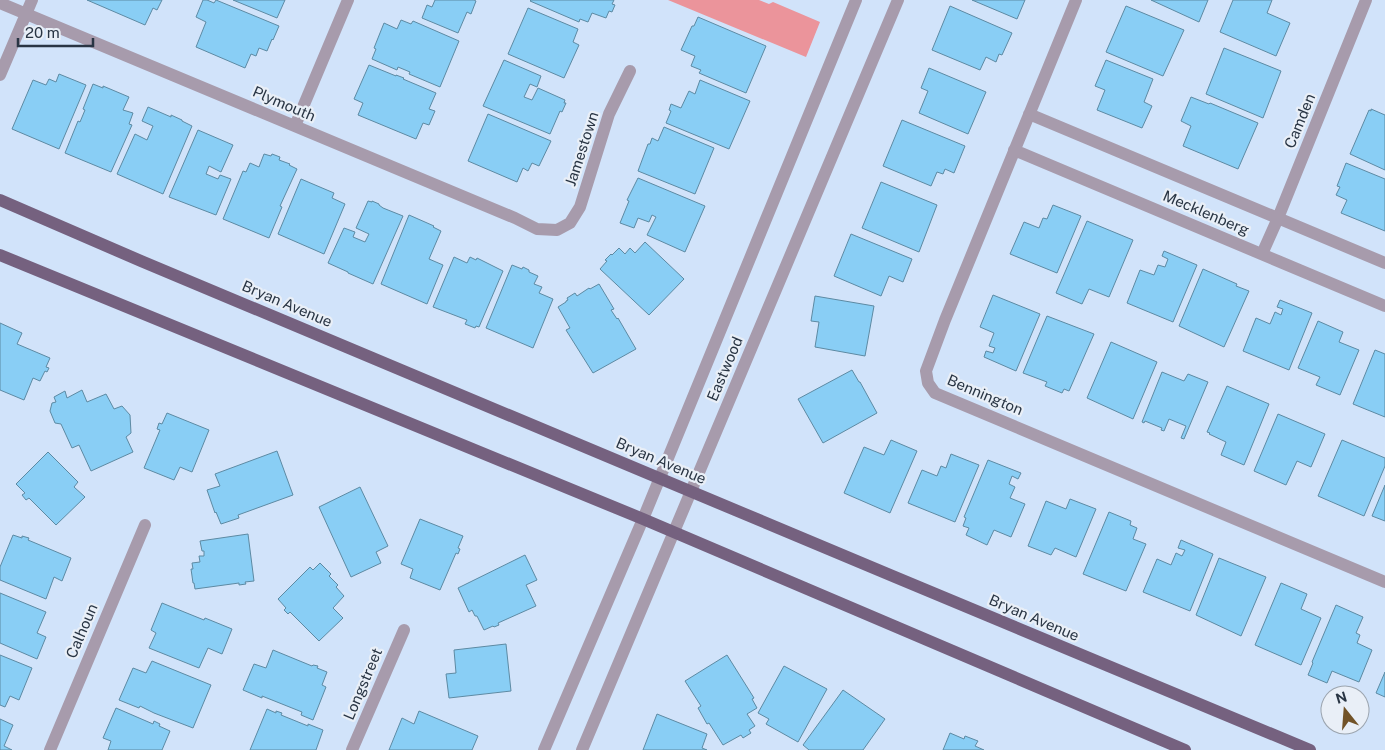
<svg xmlns="http://www.w3.org/2000/svg" width="1385" height="750" font-family="'Public Sans',sans-serif">
	<rect width="100%" height="100%" fill="#d1e3fa"/>
	<path fill="#eb949b" d="M668,0H759L769,4L773,2L820,22L806,57Z"/>
	<path fill="#89cef5" stroke="#5d8aa3" d="M87,0H162L157,10L153,8L145,25Z
		M203,0H207L214,3L216,0L279,26L273,40L272,39L267,51L259,48L256,56L251,54L245,68L196,47L206,22L196,17Z
		M233,0H285L277,18Z
		M435,0H474L476,1L471,14L467,12L458,33L422,18L427,5L432,7Z
		M531,0H614L612,4L615,5L612,12L609,11L606,18L592,13L588,22L580,19L579,22L530,1Z
		M972,0H1025L1017,19Z
		M1151,0H1208L1199,22Z
		M1233,0H1272L1267,13L1290,23L1276,56L1220,32Z
		M950,6L1012,33L1002,55L999,54L996,62L986,57L980,70L932,50Z
		M1126,6L1184,30L1163,76L1106,52Z
		M528,8L578,29L573,42L579,45L564,78L508,54Z
		M698,17L766,46L746,93L699,73L701,70L691,66L695,56L681,50L692,26H694Z
		M401,20L411,24L413,21L459,41L440,87L409,74L410,72L398,67L397,70L372,59L376,49L374,48L384,23L397,29Z
		M1224,48L1281,71L1263,118L1206,94Z
		M504,60L541,76L537,87L530,84L524,97L532,100L538,88L565,100L564,103H566L562,112L560,111L550,134L483,106Z
		M1106,60L1153,79L1144,102L1152,106L1142,128L1097,110L1105,90L1095,86Z
		M369,65L396,76V75L404,78L403,79L436,93L429,109L435,111L429,125L423,123L416,139L358,115L363,103L354,99Z
		M929,68L986,92L968,134L919,113L928,91L921,88Z
		M59,74L86,85L59,149L12,129L33,80L46,85L49,79L56,82Z
		M700,80L750,101L729,149L666,123L671,111L669,110L671,104L681,108L689,91L695,94Z
		M93,84L103,88V86L129,97L123,110L133,113L129,124L132,125L111,172L65,153L78,121L80,122L85,110L83,109Z
		M1191,97L1209,104L1210,103L1258,123L1238,169L1183,146L1191,126L1181,121Z
		M148,107L171,117V115L182,120V121L192,126L163,194L117,174L135,134L147,140L153,126L142,121Z
		M1371,109L1385,115V170L1350,154L1369,110L1371,111Z
		M488,114L551,141L539,166L532,163L528,171L523,168L517,182L468,161Z
		M902,120L965,146L954,173L945,169L943,174L937,172L931,186L883,166Z
		M664,127L714,148L695,194L638,171L648,144H650L652,138L658,141Z
		M198,130L233,145L221,172L209,166L206,174L218,179L220,175L231,179L216,215L169,197Z
		M264,154L271,156L272,154L280,157L279,160L290,164L289,165L297,169L280,206L282,207L269,238L223,219L243,171L246,172L250,163L259,167Z
		M1346,163L1385,179V231L1341,213L1347,200L1336,195L1340,187L1337,186Z
		M638,178L705,206L685,252L647,235L656,217L652,215L649,222L638,218L634,228L620,223L629,201L627,200Z
		M301,179L334,193L332,198L345,204L324,254L278,234Z
		M881,182L937,205L919,252L862,228Z
		M368,201L372,202V201L379,204V205L383,208L403,216L373,284L348,273V272L328,263L344,228L355,232L353,237L365,242L369,234L356,228Z
		M1053,205L1081,216L1057,273L1010,254L1024,222L1039,228L1043,218L1047,219Z
		M409,215L434,226L433,227L441,231L429,259L443,265L427,304L381,284Z
		M1087,221L1133,240L1109,297L1089,289L1082,304L1056,293Z
		M851,234L912,259L903,282L889,276L881,296L834,276Z
		M645,242L684,279L649,315L600,269L607,261L605,260L611,254L612,255L619,248L625,254L630,248L635,253Z
		M1164,251L1197,265L1173,322L1127,303L1140,270L1154,275L1158,265L1165,267L1168,259L1162,256Z
		M454,257L467,263L470,257L476,260L477,258L503,271L479,327L476,326L475,328L465,324L467,320L433,307Z
		M512,265L522,269L523,267L529,270V272L538,276L534,284L542,287L539,293L553,299L533,348L486,328Z
		M1203,269L1237,284L1236,286L1249,291L1224,347L1179,326Z
		M599,284L614,309L611,310L617,319L618,318L636,349L593,373L566,330L570,328L558,307L566,302V301L568,300L567,298L575,293L577,296L589,288L590,289Z
		M993,295L1040,314L1016,371L984,357L986,351L993,353L995,348L989,346L994,333L980,327Z
		M815,296L874,306L865,356L815,347L819,322L811,321Z
		M1280,300L1312,313L1289,370L1243,351L1256,318L1270,324L1275,312L1281,315L1283,309L1277,307Z
		M1047,316L1094,334L1069,391L1064,389L1062,393L1045,386L1047,382L1023,373Z
		M1318,321L1343,332L1339,342L1359,350L1340,395L1316,385L1320,377L1298,368Z
		M0,323L22,333L17,344L50,358L46,367L49,368L47,372L45,371L40,381L33,378L24,400L0,390Z
		M1111,342L1157,362L1133,419L1087,398Z
		M1375,350L1385,354V417L1353,404Z
		M852,370L859,382H860L877,413L823,443L798,399Z
		M1162,372L1184,381L1188,374L1208,382L1184,439L1181,438L1186,426L1169,419L1164,431L1161,430L1162,428L1145,421L1144,423L1142,422Z
		M1227,386L1269,404L1244,465L1221,455L1226,442L1209,434L1210,433L1207,432Z
		M82,390L87,402L106,394L114,409L122,406L130,415L131,433L126,437L133,452L91,471L79,445L72,448L61,424L55,423L50,411L52,403L56,402L54,397L65,391L67,398Z
		M167,413L209,430L192,472L180,467L174,480L144,468L160,430L157,429L159,423L162,424Z
		M1278,414L1325,434L1311,467L1297,461L1286,485L1254,471Z
		M891,440L917,451L890,513L844,493L864,447L884,455Z
		M1342,440L1385,458V466L1364,516L1318,496Z
		M277,451L293,495L238,515L239,518L221,524L216,512L215,513L207,490L220,486L215,474Z
		M48,452L78,482L74,487L85,497L56,525L29,498L26,500L22,495L25,493L16,484Z
		M951,454L979,465L955,522L908,503L922,470L937,476L941,466L946,468Z
		M988,460L1021,473L1018,479L1012,476L1009,484L1015,487L1010,498L1025,504L1011,537L994,530L987,545L966,535L969,528L963,526L966,518L964,517Z
		M1385,485V521L1372,516Z
		M360,487L388,546L376,552L381,563L351,577L319,507Z
		M1070,499L1096,509L1076,557L1055,548L1051,555L1028,546L1046,501L1066,509Z
		M1109,512L1131,521L1130,525L1137,528L1133,539L1146,544L1126,591L1083,574Z
		M420,519L463,536L458,548L460,549L458,554L456,553L440,590L410,578L413,569L401,564Z
		M248,534L254,581L245,582L246,584L239,585V583L195,589L194,583H193L191,569H193L192,563L200,562L199,556H204V551H202L200,541Z
		M13,535L22,538V536L29,538L28,540L71,558L62,581L54,577L46,599L0,580V567Z
		M1181,540L1213,554L1190,611L1143,592L1157,559L1171,565L1176,553L1182,556L1185,550L1178,548Z
		M525,555L537,580L526,585L536,606L498,623L499,625L494,627L493,626L484,630L477,616H475L472,610L469,612L458,588Z
		M1219,558L1266,577L1241,636L1196,615Z
		M320,563L331,574L329,576L338,585L336,587L344,596L333,608L343,618L319,641L290,612L288,614L284,610L286,608L278,599L310,567L313,570Z
		M1281,583L1307,594L1301,609L1321,618L1301,665L1255,645Z
		M0,593L46,612L37,633L46,637L37,659L0,643Z
		M162,603L204,620L205,618L232,629L222,654L208,648L199,668L149,648L156,633L151,630Z
		M1336,605L1363,617L1356,633L1360,635L1357,643L1372,650L1359,682L1332,671L1327,683L1308,675L1313,663L1312,662Z
		M506,644L511,691L449,698L446,674L456,673L454,650Z
		M273,650L312,666L313,665L318,666L317,668L327,672L322,685L326,687L313,720L301,715L302,712L262,696V698L243,690L254,664L266,668Z
		M0,655L32,668L19,700L10,696L5,707L0,705Z
		M727,655L754,698L752,699L757,708L747,714L755,726L749,730L751,733L743,738L741,735L723,745L709,723L707,724L698,708L701,706L685,681Z
		M152,661L211,685L193,728L154,713L140,706L139,708L119,700L133,668L146,673Z
		M784,666L827,689L798,742L766,724L769,719L758,713Z
		M1385,672V697L1376,693Z
		M843,690L885,719L863,750H809L803,745Z
		M116,708L153,724L154,721L160,724L159,726L170,731L162,750H108L111,741L103,738Z
		M267,709L276,713V711L282,713L281,715L308,726V724L323,730L316,750H250Z
		M419,711L478,736L472,750H389L402,718L414,724Z
		M657,714L707,734L702,748L707,750H643Z
		M0,719L13,725L4,746L12,750H0Z
		M950,733L964,739L965,736L978,741L975,746L984,750H943Z"/>
	<g fill="none" stroke-linecap="round" stroke-linejoin="round">
		<path stroke="#a79bac" stroke-width="12" d="M1076,0L945,320L926,371L928,383L935,393L1385,582
			M0,3L515,218L537,229L557,230L570,223L580,207L609,114L630,71
			M0,75L32,0
			M1029,114L1385,263
			M295,126L348,0
			M1014,150L1385,306
			M1262,254L1278,218L1366,0
			M50,750L145,525
			M352,750L404,630
			M544,750L643,519L856,0
			M582,750L898,0"/>
		<path stroke="#75617f" stroke-width="12" d="M0,200L141,261L895,577L1310,750
			M0,255L643,519L1185,750"/>
	</g>
	<g text-anchor="middle" stroke-width="4.5" stroke-linejoin="round" paint-order="stroke">
		<g font-size="15" fill="#293544" stroke="#e9eff7">
			<text transform="translate(284 104) rotate(23)" y="5">Plymouth</text>
			<text transform="translate(1300 121) rotate(-68)" y="5">Camden</text>
			<text transform="translate(582 149) rotate(-72)" y="5">Jamestown</text>
			<text transform="translate(1206 213) rotate(23)" y="5">Mecklenberg</text>
			<text transform="translate(287 304) rotate(23)" y="5">Bryan Avenue</text>
			<text transform="translate(725 369) rotate(-67)" y="5">Eastwood</text>
			<text transform="translate(985 395) rotate(23)" y="5">Bennington</text>
			<text transform="translate(661 461) rotate(23)" y="5">Bryan Avenue</text>
			<text transform="translate(1034 618) rotate(23)" y="5">Bryan Avenue</text>
			<text transform="translate(82 631) rotate(-67)" y="5">Calhoun</text>
			<text transform="translate(363 684) rotate(-67)" y="5">Longstreet</text>
		</g>
	</g>
	<g transform="translate(1345 710) rotate(343)"><circle r="24" fill="#e9eff7" stroke="#9ca5af"/>
	<path d="M0-4L9 19L0 12L-9 19Z" fill="#725328"/>
	<text y="-8" font-size="14" font-weight="bold" text-anchor="middle" fill="#293544">N</text>
	</g>
	<path d="M18 38v8h75v-8" fill="none" stroke="#293544" stroke-width="2.5"/>
	<text x="25" y="38" font-size="15" fill="#293544" stroke="#e9eff7" stroke-width="4" paint-order="stroke">20 m</text>
</svg>
